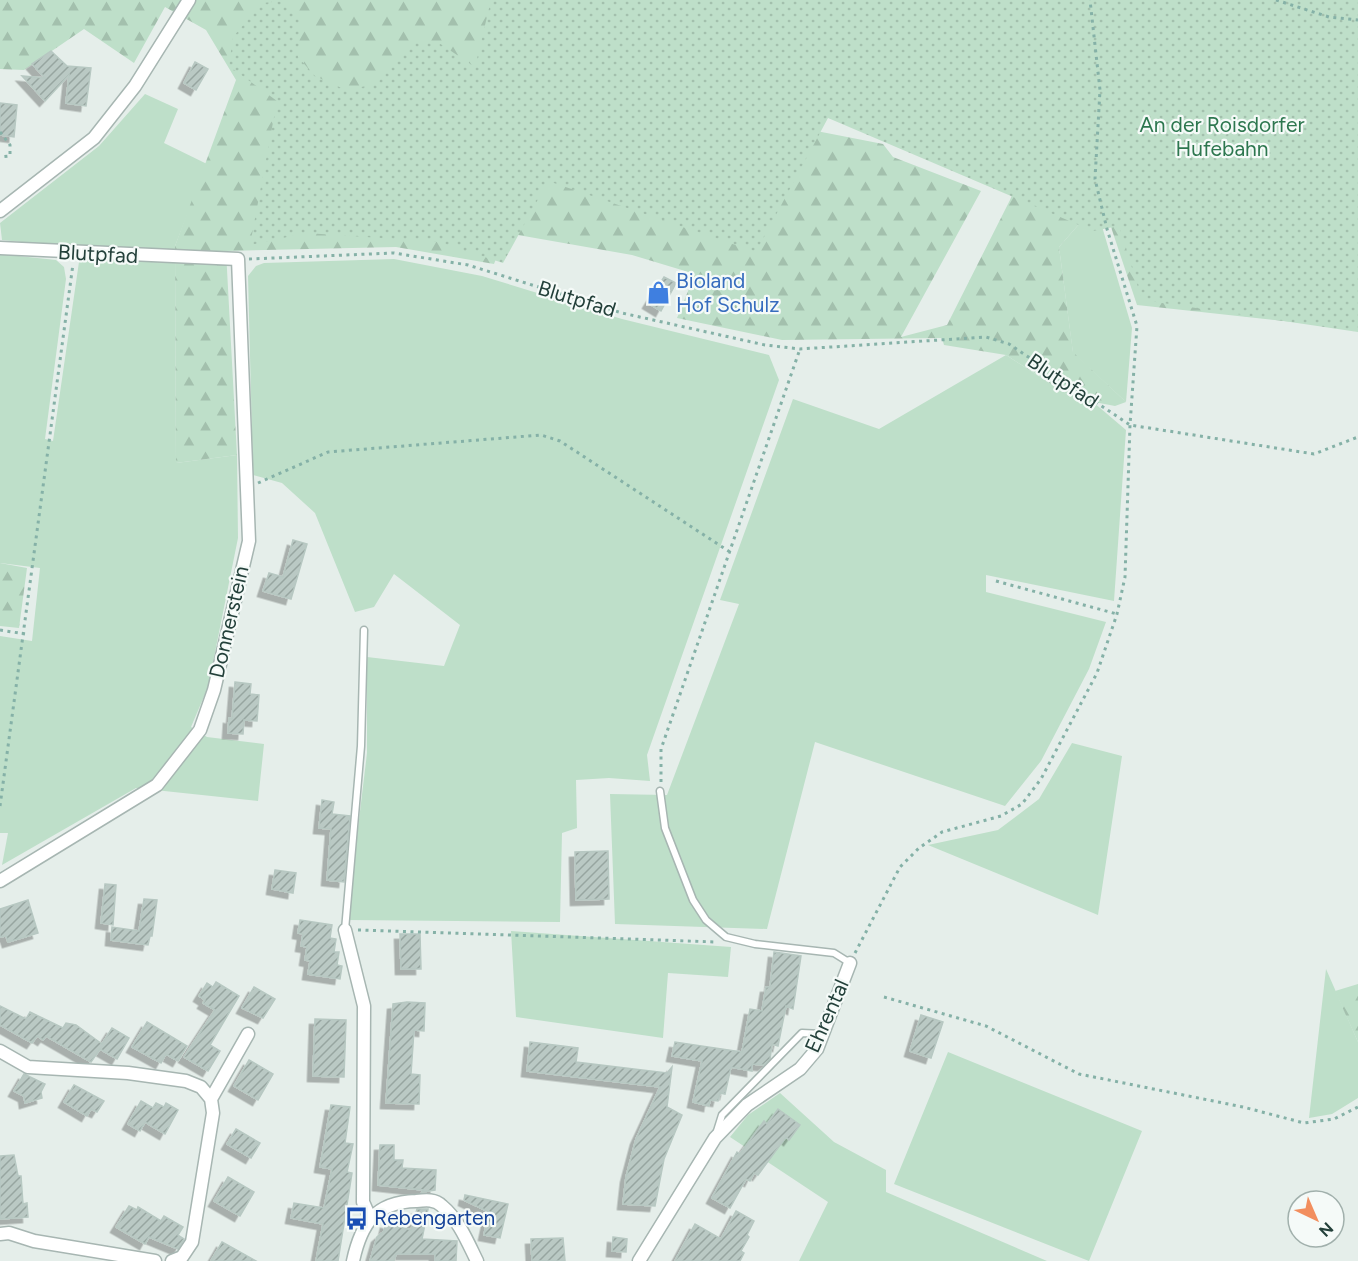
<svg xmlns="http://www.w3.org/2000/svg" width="1358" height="1261" font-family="Figtree,sans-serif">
	<defs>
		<pattern id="forest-firs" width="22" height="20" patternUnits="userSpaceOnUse" patternTransform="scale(1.5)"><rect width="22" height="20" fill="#bedfc9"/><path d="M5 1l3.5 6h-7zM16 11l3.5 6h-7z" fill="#a3c0ad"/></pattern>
		<pattern id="park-dots" width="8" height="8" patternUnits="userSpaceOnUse" patternTransform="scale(1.5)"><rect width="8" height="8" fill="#bedfc9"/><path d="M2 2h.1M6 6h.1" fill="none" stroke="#a3c0ad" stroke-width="1.8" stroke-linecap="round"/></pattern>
		<pattern id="building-hatch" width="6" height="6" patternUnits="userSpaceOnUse" patternTransform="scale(1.5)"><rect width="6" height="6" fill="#bac9c4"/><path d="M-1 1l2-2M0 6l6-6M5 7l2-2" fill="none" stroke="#97a5a0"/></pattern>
		<filter id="shadow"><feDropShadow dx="-5.5" dy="5.5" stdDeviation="0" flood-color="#0004"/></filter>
	</defs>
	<rect width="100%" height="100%" fill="#e5eeea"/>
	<path fill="#bedfc9" d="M145,94L178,109L164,143L207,164L175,246L176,463L237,455L238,538L208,687L191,727L207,737L264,744L258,801L136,788L2,865L8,833H0V636L32,641L40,568L0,563V254L56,260L64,267L66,279L45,439L53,441L81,248L2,240L0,223L99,146Z
		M1087,215L1101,223L1132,328L1126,402L1073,353L1059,247Z
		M394,259L482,276L622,319L769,355L779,380L647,755L650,781L609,778L576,780L577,828L562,833L560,922L347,920L367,753V657L444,666L460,625L394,574L374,607L355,612L315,513L282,483L253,475L248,276L256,266L264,263Z
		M1006,355L1073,398L1093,402L1126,430L1114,601L986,575V592L1106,622L1089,669L1041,761L1005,806L815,742L767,929L615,924L610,794L667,795L739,604L720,600L793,399L879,429Z
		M1072,743L1122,756L1098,915L928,845L998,830L1039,799Z
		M511,931L731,947L728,977L668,973L663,1038L516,1017Z
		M1326,969L1358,1042V1098L1332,1114L1309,1118Z
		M948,1052L1142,1131L1089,1261L894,1184Z
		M780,1093L834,1142L886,1170V1192L1047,1261H799L828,1202L730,1137L748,1115Z"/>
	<path fill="url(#forest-firs)" d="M0,0H669L796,127L883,144L893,157L981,191L901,337L947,325L1010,200L1029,151L1358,329L1137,305L1109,221L1087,215L1059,247L1073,352L1126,402L1115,406L1073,398L1006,355L944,345L942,338L782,340L677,318L695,274L632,255L506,233L494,264L396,247L226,251L237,455L176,463L175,246L236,80L206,30L165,7L134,63L84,29L24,70L0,69Z
		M0,563L27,568L19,628L0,626Z
		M1358,984V1042L1335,991Z"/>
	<path fill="url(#park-dots)" d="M491,0H1358V332L1142,300L1119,226L1093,231L828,118L756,252L548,181L503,263L439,242L306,233L250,245L277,101L229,66L233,37L262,3L283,1L301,19L298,57L315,76L346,90L376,84L415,42L439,43L475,67Z"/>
	<path fill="url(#building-hatch)" stroke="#b7c8c2" stroke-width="1.5" filter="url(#shadow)" d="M51,51L67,66L91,68L86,106L66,103L69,75L45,101L22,76L45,78L32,64Z
		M195,62L208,69L196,90L184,83Z
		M0,103L17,105L14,137L0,135Z
		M664,277L676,283L661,311L648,303Z
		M293,540L307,544L291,599L263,591L269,573L283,577Z
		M235,682L251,684L250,694L259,695L257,721L244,720L243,734L228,733L229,718L232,719Z
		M322,800L334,802L332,814L350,816L344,882L327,880L331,829L319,828Z
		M608,851L609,899L576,900L575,852Z
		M275,870L296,873L293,893L272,889Z
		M105,884L116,885L113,925L101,923Z
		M144,899L157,900L152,936H150L148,945L111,940L112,927L139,931Z
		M28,900L38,933L8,942L6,936L0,937V909Z
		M300,920L332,925L330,938L336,939L334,952H339L337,965L342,966L340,979L308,974L310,961L305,960L307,947L301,946L303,934L298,933Z
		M400,934H420L421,969H401Z
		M774,952L801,956L793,1009L786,1006L778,1046L772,1044L770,1059L763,1065L752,1064V1071L731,1067L725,1094L720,1093L718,1101L710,1100L709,1106L693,1102L702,1061L672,1056L675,1042L742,1052L750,1009L762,1011L766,987H770Z
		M216,982L239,996L210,1045L220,1051L208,1071L184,1057L215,1010L203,1003L205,1000L199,996L207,983L213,987Z
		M254,987L275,999L263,1018L242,1008Z
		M407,1002L425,1003L424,1031L414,1030L411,1074L420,1075L419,1104L386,1103L393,1004Z
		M0,1006L26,1019L30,1012L63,1028L66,1023L76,1025L102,1044L112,1028L129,1038L117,1059L100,1049L91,1062L46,1036L43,1040L37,1036L32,1043L0,1025Z
		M921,1015L943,1022L931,1058L910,1051Z
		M315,1019L346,1020L344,1077L313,1076Z
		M147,1022L187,1046L178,1061L166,1054L161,1063L132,1047Z
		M530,1042L578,1048L576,1062L667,1073L672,1067L667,1107L682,1115L664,1159L655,1206L623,1204L626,1177L636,1139L660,1087L527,1071Z
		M249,1060L273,1074L258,1100L234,1086Z
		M24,1074L45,1084L41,1092L42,1098L25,1103L24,1096L14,1091Z
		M74,1085L104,1101L97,1112L91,1109L87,1116L64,1102Z
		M141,1101L153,1108L156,1103L164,1107L166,1103L178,1110L165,1134L145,1122L140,1131L128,1124Z
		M331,1105L350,1107L345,1143L353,1144L347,1172L352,1173L338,1261H316L323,1224L291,1218L294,1203L324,1208L332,1169L320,1167Z
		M778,1109L800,1125L789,1140L786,1137L758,1175L754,1173L750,1181L746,1179L730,1208L712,1198L737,1152L740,1154L764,1121L767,1124Z
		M236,1129L260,1143L251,1158L227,1144Z
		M380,1145H394V1160H403L402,1168L436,1170L435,1190L422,1192L423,1190L378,1185Z
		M14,1155L18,1176H21L23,1204L27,1203L28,1217L0,1219V1156Z
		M228,1177L254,1192L240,1216L214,1201Z
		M465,1195L508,1204L500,1238L484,1235L489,1212L464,1200Z
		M129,1206L137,1210L138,1207L161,1221L164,1216L183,1227L178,1235L184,1239L178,1249L149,1237L145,1244L116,1227Z
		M417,1209H428L422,1239L457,1241L456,1261H435V1254H396L394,1261H370L377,1237L384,1231L386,1223L411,1230Z
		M736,1211L754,1221L747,1235L749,1237L741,1251L744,1253L740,1261H675L695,1224L721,1239Z
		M613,1237L627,1239L626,1252L612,1251Z
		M563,1238L565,1261H532L531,1239Z
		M222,1242L256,1261H211Z"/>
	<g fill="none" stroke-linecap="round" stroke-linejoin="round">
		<defs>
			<path id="lane" d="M660,791L665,828L693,900L706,920L726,937L755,944L834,953L850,963
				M345,930L361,746L364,630
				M717,1131L722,1115L802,1033L822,1034"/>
			<path id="street" d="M0,211L94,138L135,86L189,0
				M0,248L238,259L249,541L214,690L200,730L157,785L0,881
				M345,930L364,1006L363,1202L370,1218
				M0,1051L28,1067L128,1073L186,1081L201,1087L211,1099L213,1113L192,1242L182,1257L172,1261
				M211,1099L248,1034
				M0,1234L9,1233L34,1241L155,1261
				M353,1261C361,1224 375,1202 416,1201C426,1200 435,1199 442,1206C459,1220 468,1243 477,1261
				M639,1261L715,1138L747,1105L800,1069L817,1049L850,963"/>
		</defs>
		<use href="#lane" stroke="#a7b6b2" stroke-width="9"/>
		<use href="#street" stroke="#a7b6b2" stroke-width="15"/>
		<path stroke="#85b1a7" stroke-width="3" stroke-dasharray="3 4.5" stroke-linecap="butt" d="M1276,0L1329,17L1358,20
			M0,132L10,145V156L0,157
			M249,259L394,253L468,265L622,313L765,345L800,349L986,337L1009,344L1130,425L1314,454L1358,437
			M258,483L328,452L541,435L560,441L730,552
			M996,581L1117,614
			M0,630L25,634
			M661,782V749L800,349
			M0,806L73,264
			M358,930L717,942
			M855,953L900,867L919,848L942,832L1001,816L1022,804L1041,779L1097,673L1117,614L1125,577L1130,425L1137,326L1107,229L1095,179L1100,90L1090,0
			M884,997L986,1026L1079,1074L1243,1107L1304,1123L1334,1119L1358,1107"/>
		<use href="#lane" stroke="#fff" stroke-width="6"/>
		<use href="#street" stroke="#fff" stroke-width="12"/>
	</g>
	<defs>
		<symbol id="shop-bare" viewBox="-9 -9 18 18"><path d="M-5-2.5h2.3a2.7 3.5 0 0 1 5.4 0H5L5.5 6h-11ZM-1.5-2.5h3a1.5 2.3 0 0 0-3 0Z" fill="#3f7fe0" stroke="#f5faf8" stroke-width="2.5" paint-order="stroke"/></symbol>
		<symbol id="bus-bare" viewBox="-9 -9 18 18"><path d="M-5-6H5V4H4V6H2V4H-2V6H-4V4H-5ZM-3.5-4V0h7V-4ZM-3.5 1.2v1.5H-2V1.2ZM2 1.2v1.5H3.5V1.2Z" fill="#1a4fb4" stroke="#f5faf8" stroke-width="2.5" paint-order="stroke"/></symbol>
	</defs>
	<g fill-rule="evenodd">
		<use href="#shop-bare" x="642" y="276" width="33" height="33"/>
		<use href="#bus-bare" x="340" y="1202" width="33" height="33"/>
	</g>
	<g text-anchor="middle" stroke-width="4.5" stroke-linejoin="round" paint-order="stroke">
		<g font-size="21" fill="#2d774f" stroke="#f5faf8">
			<text x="1222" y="132">An der Roisdorfer<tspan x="1222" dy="24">Hufebahn</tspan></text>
		</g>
		<g font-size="21" fill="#23403a" stroke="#f5faf8">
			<text transform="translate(98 254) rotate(3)" y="7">Blutpfad</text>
			<text transform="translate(577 299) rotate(17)" y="7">Blutpfad</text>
			<text transform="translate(1063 381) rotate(34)" y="7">Blutpfad</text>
			<text transform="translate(229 622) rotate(-77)" y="7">Donnerstein</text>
			<text transform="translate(827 1016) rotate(-66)" y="7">Ehrental</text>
		</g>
		<g font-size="21" fill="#366cbe" stroke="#f5faf8" text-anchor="start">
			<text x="676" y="288">Bioland<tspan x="676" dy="24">Hof Schulz</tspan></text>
		</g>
		<g font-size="21" fill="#164399" stroke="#f5faf8" text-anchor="start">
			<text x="374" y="1225">Rebengarten</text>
		</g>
	</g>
	<g transform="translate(1316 1219) rotate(136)"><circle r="28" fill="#f5faf8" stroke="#a1b0ac" stroke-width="1.5"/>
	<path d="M0-4.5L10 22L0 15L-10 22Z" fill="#f28e5e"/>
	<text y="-9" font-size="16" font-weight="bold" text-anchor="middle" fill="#23403a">N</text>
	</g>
</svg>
